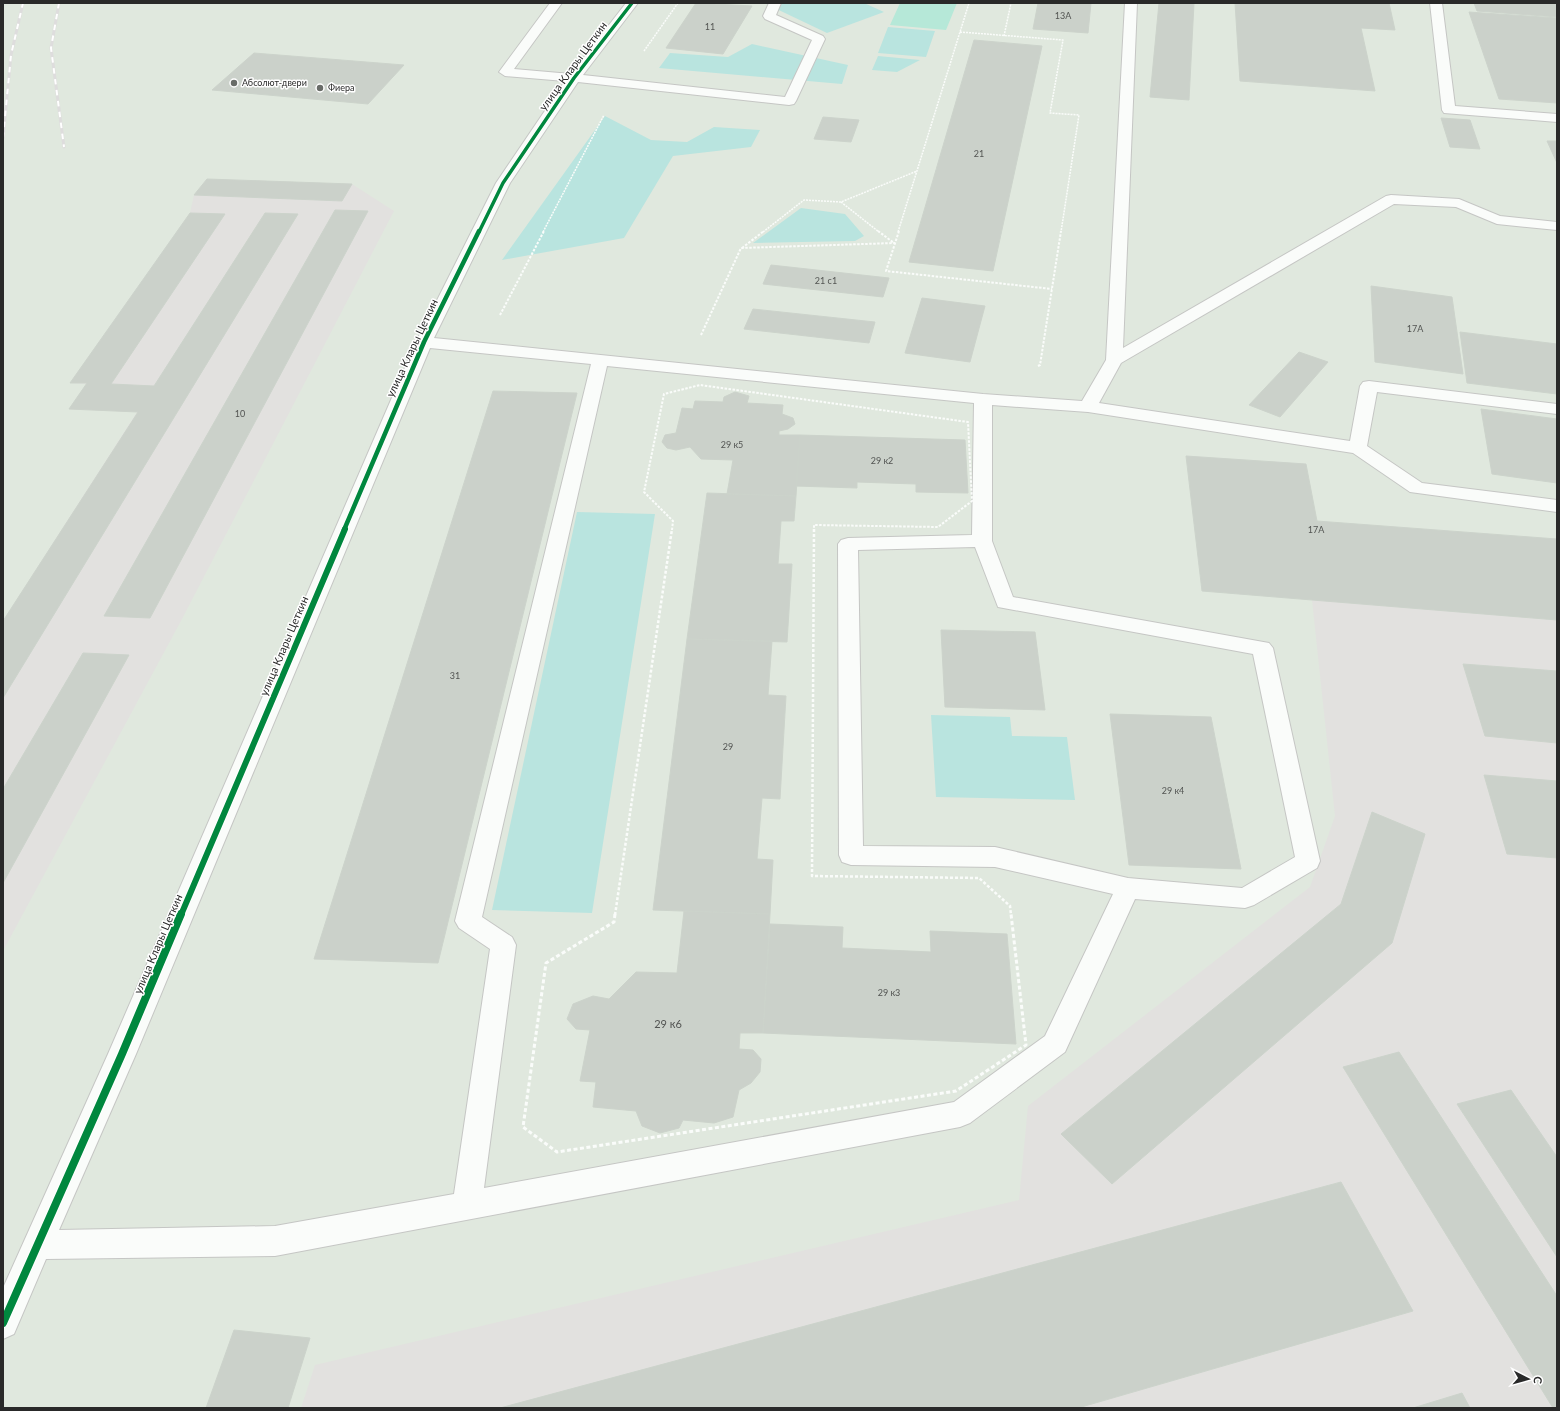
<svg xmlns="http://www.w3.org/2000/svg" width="1560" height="1411" font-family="Lato,sans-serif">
	<rect width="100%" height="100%" fill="#e0e8de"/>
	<path fill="#e2e1df" d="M207,179L352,184L394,211L182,619L3,951V621L137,412L69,409L87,384L70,383L190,213L194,195Z
		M1312,600L1557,620V1408H301L315,1365L1019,1200L1028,1106L1310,887L1335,816Z"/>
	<path fill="#b9e4df" d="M764,3H864L884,12L827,33Z
		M888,27L935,31L926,57L878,53Z
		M752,44L848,65L842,84L659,68L670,53L728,57Z
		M878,56L920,60L897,72L872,70Z
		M605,116L651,140L687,142L714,127L760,130L751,147L673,156L624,238L502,260Z
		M801,208L845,214L864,236L855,241L753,243Z
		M577,512L655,514L592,913L492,910Z
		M931,715L1010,717L1012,736L1067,737L1075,800L936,797Z"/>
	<path fill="#b6e8d8" d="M900,3H957L946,30L890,25Z"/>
	<path fill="#cbd1ca" stroke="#ccd3cb" d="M696,3L752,6L723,54L666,48Z
		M1038,3H1091L1088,33L1033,29Z
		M1159,3H1194L1189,100L1150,97Z
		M1235,3H1389L1395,30L1361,28L1375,91L1240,81Z
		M1474,3H1557V17L1477,11Z
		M1469,12L1557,18V103L1499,99Z
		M974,40L1042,46L993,271L909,262Z
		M254,53L404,65L368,104L212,90Z
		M823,117L859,120L851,142L814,139Z
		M1441,118L1470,120L1480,149L1450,147Z
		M1547,141H1557V163Z
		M207,179L352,184L342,201L194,195Z
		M335,210L368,211L150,618L104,616Z
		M190,213L225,214L111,384L154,386L265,213L298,214L3,698V621L138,412L69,409L87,383H70Z
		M771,265L889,278L883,297L763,284Z
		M1371,286L1452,297L1463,374L1375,362Z
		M922,298L985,306L970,362L905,353Z
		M753,309L875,322L869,343L744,329Z
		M1460,332L1557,344V394L1467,383Z
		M1299,352L1328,362L1280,417L1249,405Z
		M493,391L577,393L438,963L314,959Z
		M735,392L749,396L747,403L783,405L782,414L793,418L795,424L788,429L779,431V435H800L796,496L727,494L733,460L701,459L690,447L676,450L667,448L662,442L665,435L676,433L682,408L693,409L695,401L723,402L724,397Z
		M1481,409L1557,419V483L1492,474Z
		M800,435L965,440L968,493L916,492V484L857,482V488L796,486Z
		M1186,456L1306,464L1317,521L1557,539V620L1202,591Z
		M707,493L796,496L794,521H781L778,564H792L787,642L687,639Z
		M941,630L1035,632L1045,710L945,707Z
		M687,639L772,641L768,695L786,696L780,799L762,798L757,859L773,860L770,914L653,910Z
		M83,653L129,655L3,883V789Z
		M1463,664L1557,671V743L1485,736Z
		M1110,714L1211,717L1241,869L1129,865Z
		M1484,775L1557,781V858L1507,854Z
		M1372,812L1425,834L1392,943L1112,1184L1061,1134L1341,904Z
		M684,911L770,914L763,1033H740L739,1049L753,1050L761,1059L760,1072L751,1083L739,1090L733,1117L714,1123L683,1120L679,1128L660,1133L642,1126L636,1111L593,1107L596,1082L580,1081L590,1030L576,1029L567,1019L573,1004L593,996L609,999L636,972L677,973Z
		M770,924L843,927L842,948L931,952L930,931L1007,934L1016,1044L763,1033Z
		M1399,1052L1557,1296V1408H1553L1343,1067Z
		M1511,1090L1557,1157V1257L1457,1104Z
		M1341,1182L1413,1311L1078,1408H500Z
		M234,1330L310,1338L288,1408H206Z
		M1462,1393L1470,1408H1413Z"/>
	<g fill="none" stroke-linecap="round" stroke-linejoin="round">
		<defs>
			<path id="minor" d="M550,3H562L514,69L571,74L626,3H638L583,75L785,97L812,40L765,19L763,16L769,3H781L776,15L823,36L825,39L796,101L794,104L789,105L578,82L510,183L434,338L983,394L1082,401L1106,360L1125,3H1137L1123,348L1386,196L1391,195L1459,199L1500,216L1557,222V230L1497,224L1456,207L1394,204L1121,363L1099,403L1350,441L1360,386L1363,382L1369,381L1557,404V414L1377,392L1367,446L1422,483L1557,500V512L1410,492L1353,453L1088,412L992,405V541L1013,597L1269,643L1273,648L1320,861L1317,868L1254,905L1245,908L1135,899L1065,1052L970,1123L960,1127L275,1256L46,1259L14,1334L3,1339V1288L108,1054L416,342L496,183L565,81L505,76L499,72ZM430,348L591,364L455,921L459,928L490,949L454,1194L275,1226L59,1230L136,1054ZM607,366L974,403L972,535L848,538L841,540L838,544L839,855L842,862L851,865L995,867L1113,894L1045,1036L954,1102L484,1188L516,945L512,937L482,917ZM975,547L998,607L1253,654L1295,857L1242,888L1128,878L995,847L863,846L858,550Z
				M1430,3H1442L1455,106L1557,114V122L1444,113L1442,110Z"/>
		</defs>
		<use href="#minor" stroke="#c5c6c4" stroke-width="2"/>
		<path stroke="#fafcfa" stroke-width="1.5" stroke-dasharray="2 1" stroke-linecap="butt" d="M960,32L1063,40L1050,113L1079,115L1061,232
			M1004,36L1011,3
			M644,51L678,3
			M841,202L879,232
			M543,232L604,115
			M763,232L804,200L841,202L917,171
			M898,232L969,3"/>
		<path stroke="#fafcfa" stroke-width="2" stroke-dasharray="2.5 1.5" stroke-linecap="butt" d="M878,231L894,243
			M899,231L886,271L1052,289
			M742,248L764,231
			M500,315L544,231
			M701,335L741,248L895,243
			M1038,366L1040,365L1061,231
			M672,530L673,521L644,492L664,394L700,385L968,422L972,501L938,527L814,525V530"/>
		<path stroke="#fafcfa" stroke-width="2.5" stroke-dasharray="3 2" stroke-linecap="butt" d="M814,529L812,876L979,878L1010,906L1011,915
			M615,915L672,529"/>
		<path stroke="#fafcfa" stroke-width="3" stroke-dasharray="4 2.5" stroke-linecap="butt" d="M615,914L614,922L546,963L523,1127L557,1152L956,1091L1026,1045L1011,914"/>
		<use href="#minor" fill="#fafcfa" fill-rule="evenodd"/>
		<defs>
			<path id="rail" d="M59,3L51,48L64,147
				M3,138L11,55L23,3"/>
		</defs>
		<use href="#rail" stroke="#dedddd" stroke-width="3"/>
		<use href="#rail" stroke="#fff" stroke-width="2" stroke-dasharray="5.5" stroke-linecap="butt"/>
		<defs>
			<path id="cycleway-far3" d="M479,232L503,183L574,78L632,3"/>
			<path id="cycleway-far2" d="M344,530L424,342L479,231"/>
			<path id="cycleway-far1" d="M181,915L345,529"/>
			<path id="cycleway" d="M3,1323L122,1054L181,914"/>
		</defs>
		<use href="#cycleway-far3" stroke="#fff" stroke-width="5"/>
		<use href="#cycleway-far2" stroke="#fff" stroke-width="6"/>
		<use href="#cycleway-far1" stroke="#fff" stroke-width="8"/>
		<use href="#cycleway" stroke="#fff" stroke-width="10"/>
		<use href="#cycleway-far3" stroke="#00873e" stroke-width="3.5"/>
		<use href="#cycleway-far2" stroke="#00873e" stroke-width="4.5"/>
		<use href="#cycleway-far1" stroke="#00873e" stroke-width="6"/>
		<use href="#cycleway" stroke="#00873e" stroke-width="8"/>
	</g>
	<g fill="#696c68" stroke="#fff" stroke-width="1.5">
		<circle cx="234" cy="83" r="4"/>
		<circle cx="320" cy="88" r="4"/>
	</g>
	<g text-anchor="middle" stroke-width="3" stroke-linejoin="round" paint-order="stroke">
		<g font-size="9" fill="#525452">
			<text x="1063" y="19">13А</text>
			<text x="710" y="30">11</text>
			<text x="979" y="157">21</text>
			<text x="826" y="284">21 с1</text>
			<text x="1415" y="332">17А</text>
			<text x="240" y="417">10</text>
			<text x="732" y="448">29 к5</text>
			<text x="882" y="464">29 к2</text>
			<text x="1316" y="533">17А</text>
			<text x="455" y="679">31</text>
			<text x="728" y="750">29</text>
			<text x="1173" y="794">29 к4</text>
			<text x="889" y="996">29 к3</text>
		</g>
		<g font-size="9" fill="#292929" stroke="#fff" text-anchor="start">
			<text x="242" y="86">Абсолют-двери</text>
			<text x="328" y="91">Фиера</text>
		</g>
		<g font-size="11" fill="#292929" stroke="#fff">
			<text transform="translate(573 66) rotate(-54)" y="4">улица Клары Цеткин</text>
			<text transform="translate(412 348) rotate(-65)" y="4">улица Клары Цеткин</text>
			<text transform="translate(284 646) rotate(-67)" y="4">улица Клары Цеткин</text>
			<text transform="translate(158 944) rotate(-67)" y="4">улица Клары Цеткин</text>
		</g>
		<g font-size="11" fill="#525452">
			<text x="668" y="1028">29 к6</text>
		</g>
	</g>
	<rect width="1560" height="1411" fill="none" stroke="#292929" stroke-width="8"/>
	<g transform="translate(1528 1379) rotate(96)" stroke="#ffffff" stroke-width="3" paint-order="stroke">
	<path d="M0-3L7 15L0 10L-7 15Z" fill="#292929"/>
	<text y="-6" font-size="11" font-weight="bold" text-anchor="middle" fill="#292929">С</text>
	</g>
</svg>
